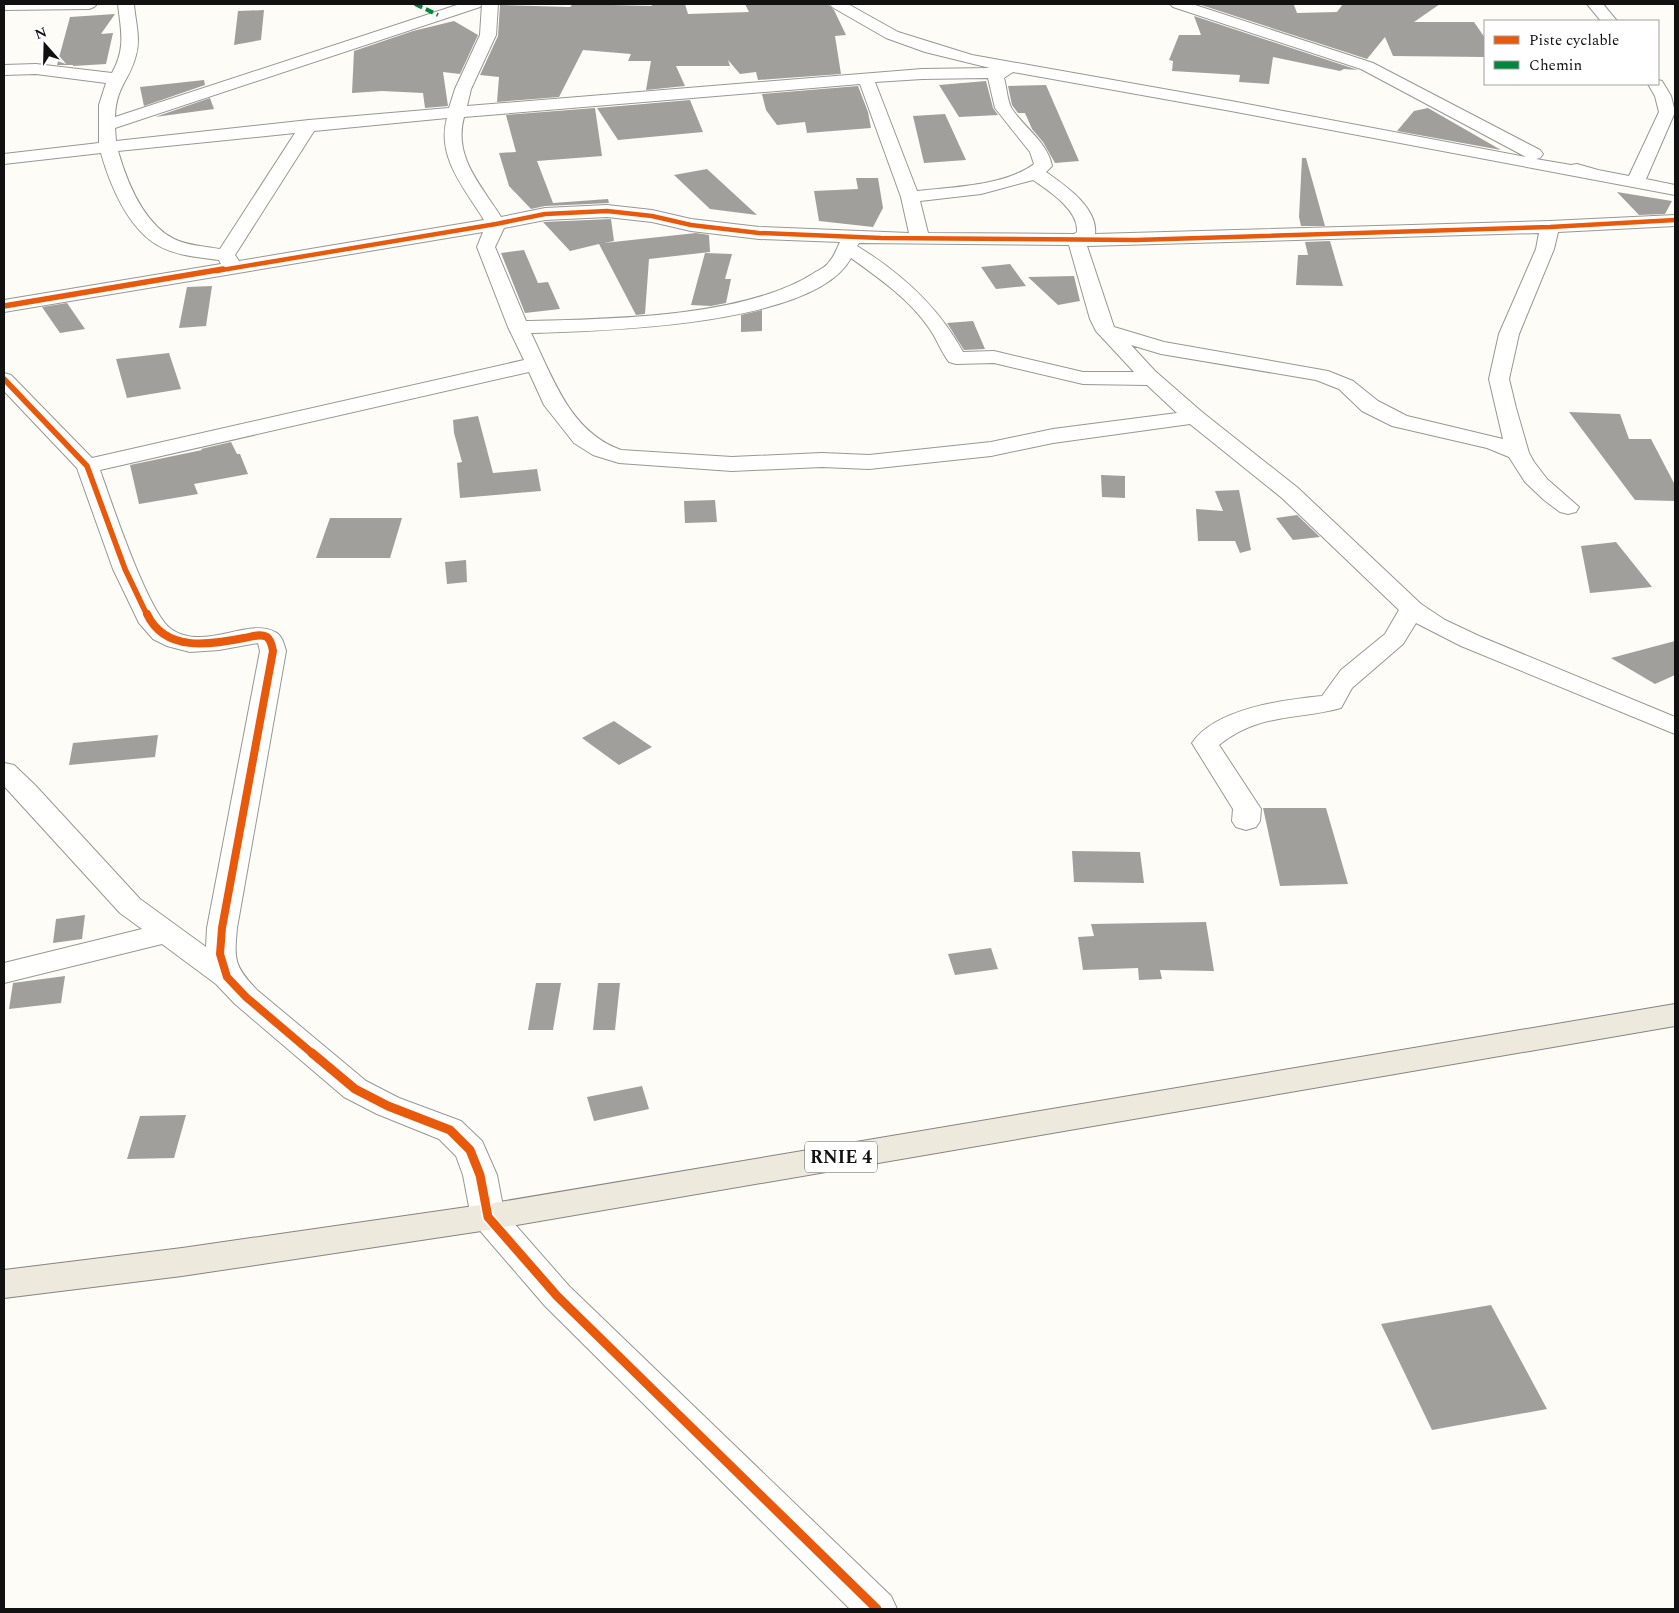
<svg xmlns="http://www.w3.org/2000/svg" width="1679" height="1613" font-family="Spectral,serif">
	<rect width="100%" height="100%" fill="#fdfcf7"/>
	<path fill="#a19f9c" d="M573,4L652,6L651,4H685L688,14L749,12L745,4H828L834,10L846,35L835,36L841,74L758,80L756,72L740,74L728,60L730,66H676L685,86L646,90L651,61H628L631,54L583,50L559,97L497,102L499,77L480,75L498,36L500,5L570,7Z
		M1198,4L1294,5L1297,13L1337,12L1343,4H1440L1414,22H1474L1485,38V57L1393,56L1385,37L1367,59Z
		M264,10L261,40L234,45L238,11Z
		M115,14L101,34L113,33L106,64L73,66V65H57L70,17Z
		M1194,16L1358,70L1344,69L1340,71L1273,57L1269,84L1239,82L1240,75L1172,71L1173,61L1169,60L1179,35H1201Z
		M454,21L478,35L460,74L443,72L448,106L425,108L423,93L382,91L352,93L354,51L413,31Z
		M204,80L205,85L144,106L140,87Z
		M986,81L993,108L998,115L959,117L939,85Z
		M1046,85L1079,161L1055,163L1043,142L1032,129L1025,113H1018L1012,105L1008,86Z
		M858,86L868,112L871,128L807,133L805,122L777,125L766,110L762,94Z
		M210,98L214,109L155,117Z
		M690,100L703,132L618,140L597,108Z
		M595,108L602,156L537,161L553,203L608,199L609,203L545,206L531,209L509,186L503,166L499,153L516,152L506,115Z
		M1428,108L1501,150L1397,131L1414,111Z
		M945,114L966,160L924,163L913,116Z
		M1302,158H1306L1325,226H1301L1299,217Z
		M707,169L757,215L710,209L674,175Z
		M856,178H878L883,208L873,227L819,221L814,191L858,189Z
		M1617,192L1672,201L1665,214L1639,215Z
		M611,219L614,241L604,243L696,233L709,235L710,252L649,259L645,314L636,315L599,244L570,251L543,222Z
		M1330,241L1343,286L1296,285L1298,255H1308L1305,242Z
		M524,250L538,283L548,282L560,309L525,313L501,253Z
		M705,253L732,254L725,279H731L726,303L711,306L691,305Z
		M1010,264L1026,286L996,289L981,267Z
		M1074,276L1080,301L1058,305L1028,277Z
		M212,286L206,326L179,328L187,287Z
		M67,303L85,329L60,333L42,307Z
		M762,310V331L741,332V315Z
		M973,321L985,349L964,350L947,323Z
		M169,353L181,389L127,398L116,359Z
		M1569,412L1620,414L1629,439H1651L1675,485V501L1635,500Z
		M478,416L493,473L537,469L541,491L460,498L457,463L462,462L454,433L453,420Z
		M231,442L237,454H240L248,474L194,484L198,494L139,504L130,465L202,450L201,449Z
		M1101,475L1125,476V498L1102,497Z
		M1239,490L1251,550L1240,553L1235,541H1198L1196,509L1223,511L1215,491Z
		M715,500L717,522L685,523L684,501Z
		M1297,515L1320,537L1293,540L1276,518Z
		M330,518H402L390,558H316Z
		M1616,542L1652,587L1590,593L1581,546Z
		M466,560L467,582L447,584L445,562Z
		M1675,641V675L1655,684L1611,658Z
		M614,721L652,747L619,765L582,738Z
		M158,735L155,757L69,765L73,743Z
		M1263,808H1326L1348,884L1280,886Z
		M1072,851L1140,852L1144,883L1074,882Z
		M85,915L82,939L53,943L56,919Z
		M1206,922L1214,971L1160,970L1162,979L1139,980L1138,968L1083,970L1078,937L1094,936L1091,924Z
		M991,948L998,969L955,975L948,954Z
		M65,976L61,1003L9,1009L13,983Z
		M536,983H561L553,1030H528Z
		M598,983H620L615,1030H593Z
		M642,1086L649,1109L594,1121L587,1097Z
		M186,1115L174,1158L127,1159L140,1116Z
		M1491,1305L1547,1409L1432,1430L1381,1324Z"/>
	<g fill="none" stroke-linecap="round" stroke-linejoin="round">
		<defs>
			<path id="minor" d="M4,4H97L94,7L89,9L4,10Z
				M118,4H134C135,20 141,38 136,55C130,80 116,86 115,117L460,4H498L496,35L471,89L467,106L922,69L990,68L925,52L886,38L832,7L830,4H848L898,32L972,55L1231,101L1526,157L1361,69L1173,7L1170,4H1192L1373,63L1540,150L1543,154L1540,158L1536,159L1571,165L1577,164L1598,170L1629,176L1659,112L1655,96L1648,84H1658V80L1662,81L1671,96L1675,112L1646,179L1675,185V195L1231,111L1013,72L1004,78C1007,88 1007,101 1012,109C1025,128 1048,143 1052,166L1046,172C1066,186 1098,208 1095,234L1550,221L1675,215V226L1558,232L1554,249L1519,334L1509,379L1516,408L1529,453L1534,462L1547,479L1579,507L1576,512L1568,514L1560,512L1544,500L1525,482L1509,457L1487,448L1392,426L1362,411L1339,389L1316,380L1161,354L1131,345L1155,371L1202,412L1298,488L1421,604L1445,620L1479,636L1675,717V734L1461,646L1416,623L1403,644L1352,688L1341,708C1297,720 1258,713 1219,745L1261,809L1260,821L1256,827L1246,830L1236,827L1232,821L1233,809L1192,743C1216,708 1283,700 1322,696L1341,670L1385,634L1399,610L1282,498L1190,424L1053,443L991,456L869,469L822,467L732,471L619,463L593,455L574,443L544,405L529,372L100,470C111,501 148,613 171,629C204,652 248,617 275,632C282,635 284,644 286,651L237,928C234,960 234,966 257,990L366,1081L399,1098L461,1121L482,1141L486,1150L497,1175L504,1212L569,1286L891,1596L897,1609H850L545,1306L476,1226L471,1217L463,1175L456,1156L439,1139L377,1114L344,1097L235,1004L216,984L162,944L4,983V963L142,929L120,913L4,786V763L14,765L35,785L140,899L206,947L207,928L260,651L258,643L219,650L190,652L167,646L153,639L139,623L113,569L77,468L4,391V373L11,375L92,458L524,360L508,327L477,247L483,232L4,312V300L221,264L219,260C199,257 177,256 159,246C128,229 110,185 101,153L4,164V154L99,143V105L106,83L36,74L4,75V65L36,64L112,73C126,48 121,31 118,4ZM482,4L480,35L455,89L449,108L309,120L116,141L115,128L480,7ZM988,78L995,108L1030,152L1034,164C1005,186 952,187 917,191L875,82L922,79ZM860,84L901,197L909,233L759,227L691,219L652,210L607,205L545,208L501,217C481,185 453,157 464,117ZM447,118C436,157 465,189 484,220L239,261L235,255L314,131ZM295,133L220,249C204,246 188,246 174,239C143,223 127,182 118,151ZM1033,180C1049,191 1079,210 1077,232L1074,234L928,233L920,201L981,194ZM607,217L652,222L691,231L759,239L840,242C837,248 834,257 829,262C826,267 819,270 814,273C744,318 608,319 526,321L495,247L504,228L545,220ZM1539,233L1536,249L1499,334L1489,379L1503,439L1407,416L1378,401L1353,381L1328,371L1164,342L1114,327L1087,246ZM859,243L1069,245L1090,319L1096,331L1134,372H1083L994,351L963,352C938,306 901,273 857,246ZM851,258C879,278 910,300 929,328C937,339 941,352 949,362L956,364L994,363L1083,384L1147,385L1177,413L1053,429L991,442L869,455L822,453L732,457L621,450C570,432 553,378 531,333C601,331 815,326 851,258Z
				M1587,4H1603L1617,21H1601Z"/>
			<path id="primary" d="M1675,1004V1026L488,1230L182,1276L4,1298V1270L182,1248L488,1204Z"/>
		</defs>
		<use href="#minor" stroke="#979795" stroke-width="2"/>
		<use href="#primary" stroke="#858482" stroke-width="2"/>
		<use href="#minor" fill="#fffffe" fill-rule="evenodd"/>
		<use href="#primary" fill="#ede9dc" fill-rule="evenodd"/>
		<path stroke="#00873e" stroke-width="4" stroke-dasharray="8 4" stroke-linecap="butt" d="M415,4L438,15"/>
		<defs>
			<path id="cycleway-far3" d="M216,271L496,224L545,214L607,211L652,216L691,225L759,233L881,238L1136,240L1550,227L1675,220"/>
			<path id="cycleway-far2" d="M4,306L223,269
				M4,379L87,466L125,569L147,615"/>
			<path id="cycleway-far1" d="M147,614C165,652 209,645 244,638C251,637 260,633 267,637C271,640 272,646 273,651L222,928L220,954L227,977L246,997L313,1054"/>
			<path id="cycleway" d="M312,1053L355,1089L388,1106L450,1130L470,1150L480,1175L488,1217L557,1296L877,1609"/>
		</defs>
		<use href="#cycleway-far3" stroke="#fff" stroke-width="6"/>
		<use href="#cycleway-far2" stroke="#fff" stroke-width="8"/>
		<use href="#cycleway-far1" stroke="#fff" stroke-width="11"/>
		<use href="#cycleway" stroke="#fff" stroke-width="12"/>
		<use href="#cycleway-far3" stroke="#e8590c" stroke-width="4.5"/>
		<use href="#cycleway-far2" stroke="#e8590c" stroke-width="5.5"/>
		<use href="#cycleway-far1" stroke="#e8590c" stroke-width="8"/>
		<use href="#cycleway" stroke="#e8590c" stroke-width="9"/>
	</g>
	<g text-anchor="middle" stroke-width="5" stroke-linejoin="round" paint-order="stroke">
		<rect fill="#fff" stroke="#585858" stroke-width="1" x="805" y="1141.5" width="72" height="31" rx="4"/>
		<g font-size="18" font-weight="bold" fill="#111">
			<text x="841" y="1163">RNIE 4</text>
		</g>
	</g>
	<rect width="1679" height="1613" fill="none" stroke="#111111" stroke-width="10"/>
	<rect x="1484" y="20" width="175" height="65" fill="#ffffff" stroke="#a0a0a0"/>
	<rect x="1494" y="36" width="25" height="8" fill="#e8590c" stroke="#a0a0a0"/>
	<text x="1529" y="45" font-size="15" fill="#111111">Piste cyclable</text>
	<rect x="1494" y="61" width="25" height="8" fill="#00873e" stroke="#a0a0a0"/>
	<text x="1529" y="70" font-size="15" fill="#111111">Chemin</text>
	<g transform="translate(45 45) rotate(340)" stroke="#ffffff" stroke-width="4" paint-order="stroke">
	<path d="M0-4L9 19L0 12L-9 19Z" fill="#111111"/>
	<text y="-8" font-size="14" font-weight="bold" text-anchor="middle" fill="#111111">N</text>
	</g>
</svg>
